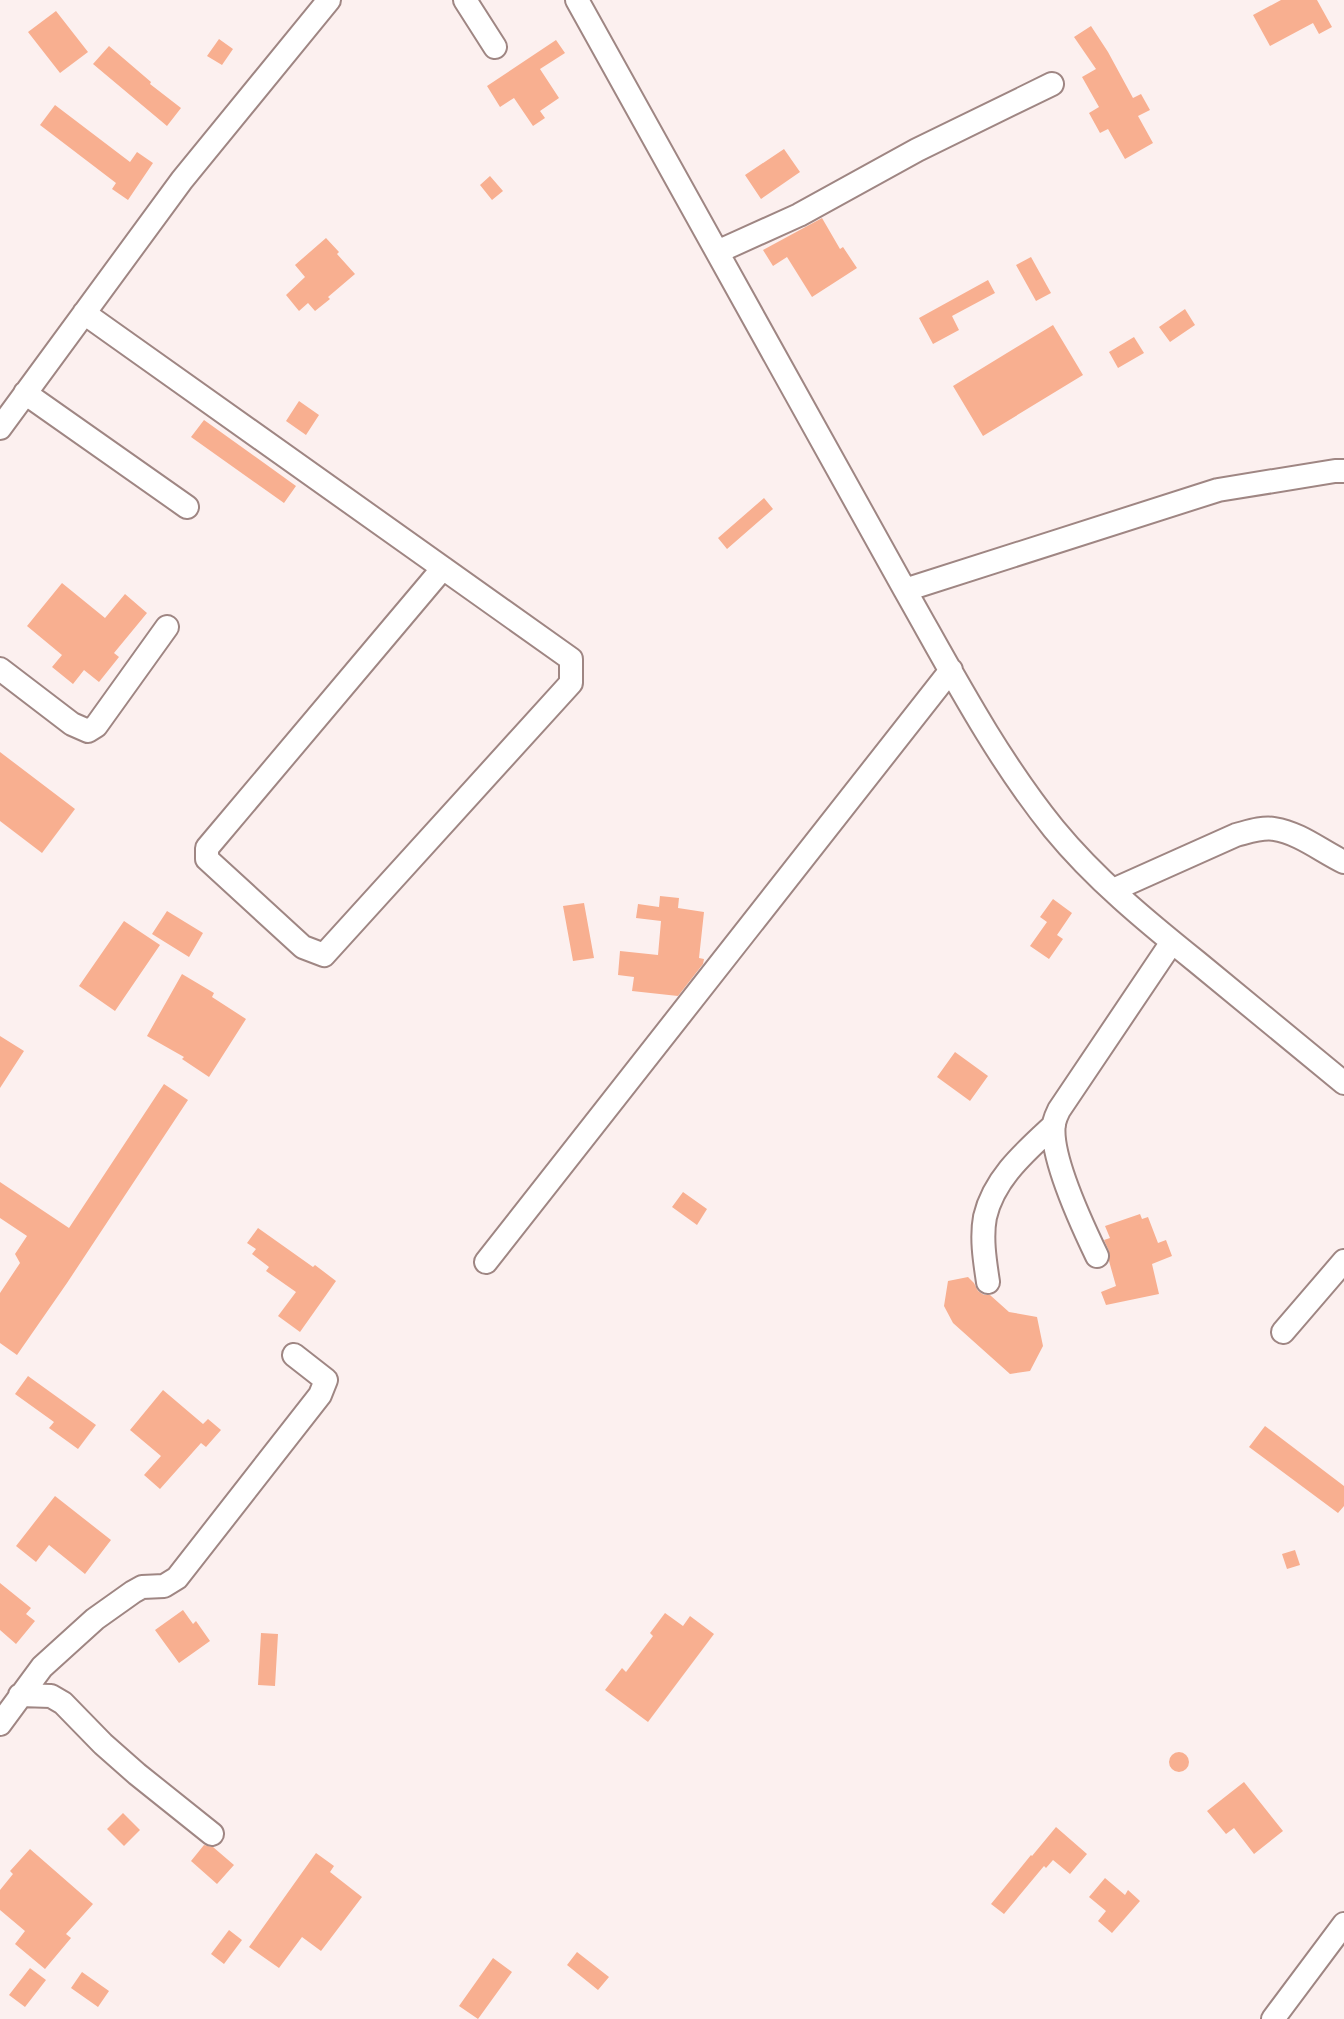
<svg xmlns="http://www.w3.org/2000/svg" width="1344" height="2019" font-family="Ubuntu,sans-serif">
	<rect width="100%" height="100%" fill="#fcf0ef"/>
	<path fill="#f8af90" d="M1281,0H1317L1332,27L1319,34L1313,23L1270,46L1253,15Z
		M56,11L88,52L60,73L28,32Z
		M1091,26L1108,52L1133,98L1141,94L1150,110L1138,116L1153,143L1125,159L1108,129L1100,133L1089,113L1099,107L1082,77L1096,69L1074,37Z
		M219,39L233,49L222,65L207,56Z
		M556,40L565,53L540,69L559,98L540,111L545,118L533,126L514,98L500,107L487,86Z
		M109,46L151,82L150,84L181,108L167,126L93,64Z
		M55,105L130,162L137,152L153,163L128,200L112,189L116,183L40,125Z
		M784,149L800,172L761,199L745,175Z
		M490,176L503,191L492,200L480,185Z
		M822,218L840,249L843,247L857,268L812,297L787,257L773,266L763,250Z
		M326,238L339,252L337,254L355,274L328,297L330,299L315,311L308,303L299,311L286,295L305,277L295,265Z
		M1031,257L1051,293L1036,301L1016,265Z
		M988,280L995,293L952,316L959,330L933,344L919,318Z
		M1185,309L1195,325L1170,342L1159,327Z
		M1053,325L1083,375L983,436L953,386Z
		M1134,337L1144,353L1118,368L1109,352Z
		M299,401L319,415L306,435L286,421Z
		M204,420L296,486L284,503L191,437Z
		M764,498L773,509L727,549L718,538Z
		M62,583L105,618L125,594L147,613L114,653L119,657L99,682L84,670L73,684L52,667L62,655L27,626Z
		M0,752L75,809L42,853L0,821Z
		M660,896L679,898L678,908L704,912L699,958L704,959L703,964L678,996L632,991L634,977L618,975L620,951L658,955L661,921L636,918L638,904L659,907Z
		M1053,899L1072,913L1057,935L1063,939L1049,959L1030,946L1047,922L1040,917Z
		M584,903L594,958L573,961L563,906Z
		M167,911L203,933L189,957L152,934Z
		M124,921L160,945L115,1011L79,986Z
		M182,974L214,993L212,997L246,1019L209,1077L182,1059L184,1057L147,1036Z
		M0,1036L24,1051L0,1088Z
		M955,1052L988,1076L970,1101L937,1077Z
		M164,1084L188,1100L67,1283L17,1355L0,1343V1293L20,1263L15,1254L27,1236L0,1218V1182L69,1228Z
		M683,1192L707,1209L697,1225L672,1207Z
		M1140,1214L1142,1219L1148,1217L1158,1243L1166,1240L1172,1256L1152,1264L1159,1294L1106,1305L1101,1292L1116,1286L1109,1261V1251L1104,1240L1110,1238L1105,1226Z
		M258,1228L313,1267L315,1265L336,1281L300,1332L278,1316L296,1292L266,1271L269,1267L252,1254L256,1249L247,1243Z
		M968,1277L974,1283L978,1291L984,1295H990L1009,1312L1037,1317L1043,1346L1030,1371L1010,1374L953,1323L944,1306L948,1281Z
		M28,1376L96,1425L78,1449L49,1428L54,1422L15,1394Z
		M163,1390L203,1424L208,1419L221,1430L206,1447L201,1443L160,1489L144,1475L161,1456L130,1430Z
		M1265,1426L1344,1486V1506L1338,1513L1249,1447Z
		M55,1496L111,1540L85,1574L49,1545L36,1562L16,1546Z
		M1295,1550L1300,1565L1287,1569L1282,1554Z
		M0,1583L31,1608L26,1614L35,1621L16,1644L0,1630Z
		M183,1610L193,1624L196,1621L210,1641L179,1663L155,1630Z
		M665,1613L683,1626L690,1616L714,1634L648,1722L605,1690L622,1668L626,1672L653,1636L650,1633Z
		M261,1633L278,1634L275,1686L258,1685Z
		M1169 1762a10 10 0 1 1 20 0a10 10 0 1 1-20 0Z
		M1244,1782L1283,1831L1254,1854L1234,1828L1226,1834L1207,1811Z
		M123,1813L140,1830L124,1846L107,1829Z
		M1056,1827L1087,1854L1070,1874L1053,1860L1046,1868L1044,1866L1004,1914L991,1904L1031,1855L1032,1856Z
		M204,1845L213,1847L234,1865L217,1884L191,1861Z
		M30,1849L93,1904L66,1934L71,1938L45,1969L15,1944L25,1931L0,1910V1890L13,1874L10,1871Z
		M316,1853L334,1866L330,1872L362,1897L321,1951L302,1937L279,1968L249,1947Z
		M1105,1878L1125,1895L1128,1890L1140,1901L1112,1933L1098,1921L1106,1911L1089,1897Z
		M229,1930L242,1940L224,1964L211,1954Z
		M577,1952L609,1977L598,1990L567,1965Z
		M493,1958L512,1972L478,2019L459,2006Z
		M30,1968L46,1980L25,2007L9,1995Z
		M82,1972L109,1991L98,2007L71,1988Z"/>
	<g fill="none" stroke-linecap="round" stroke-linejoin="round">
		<defs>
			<path id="minor" d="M465,0L495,47
				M577,0L905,590C951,671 995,756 1054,829C1095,879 1146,921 1197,962C1246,1002 1295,1043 1344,1083
				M717,252L799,215L917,150L1052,84
				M84,313L571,659V683L324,955L303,947L207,859V848L443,568
				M25,393L187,507
				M0,428L182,180L329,0
				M905,590L1218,490L1335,471H1344
				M0,669L72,724L88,731L96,726L167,627
				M1113,890L1236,835C1248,832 1262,827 1274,829C1300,833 1321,851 1344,862
				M1097,1256C1083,1227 1049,1155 1054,1123C1055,1119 1057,1114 1059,1110L1172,942
				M486,1262L951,670
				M988,1282C985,1262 981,1238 985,1217C994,1178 1026,1151 1054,1125
				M1283,1332L1344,1261
				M20,1695L51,1696L63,1703L103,1744L137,1774L212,1834
				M0,1724L42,1667L95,1619L133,1592L142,1587L164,1586L177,1578L320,1395L326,1380L294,1355
				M1273,2019L1344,1924"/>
		</defs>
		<use href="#minor" stroke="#9f8683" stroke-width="26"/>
		<use href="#minor" stroke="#fff" stroke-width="22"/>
	</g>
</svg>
